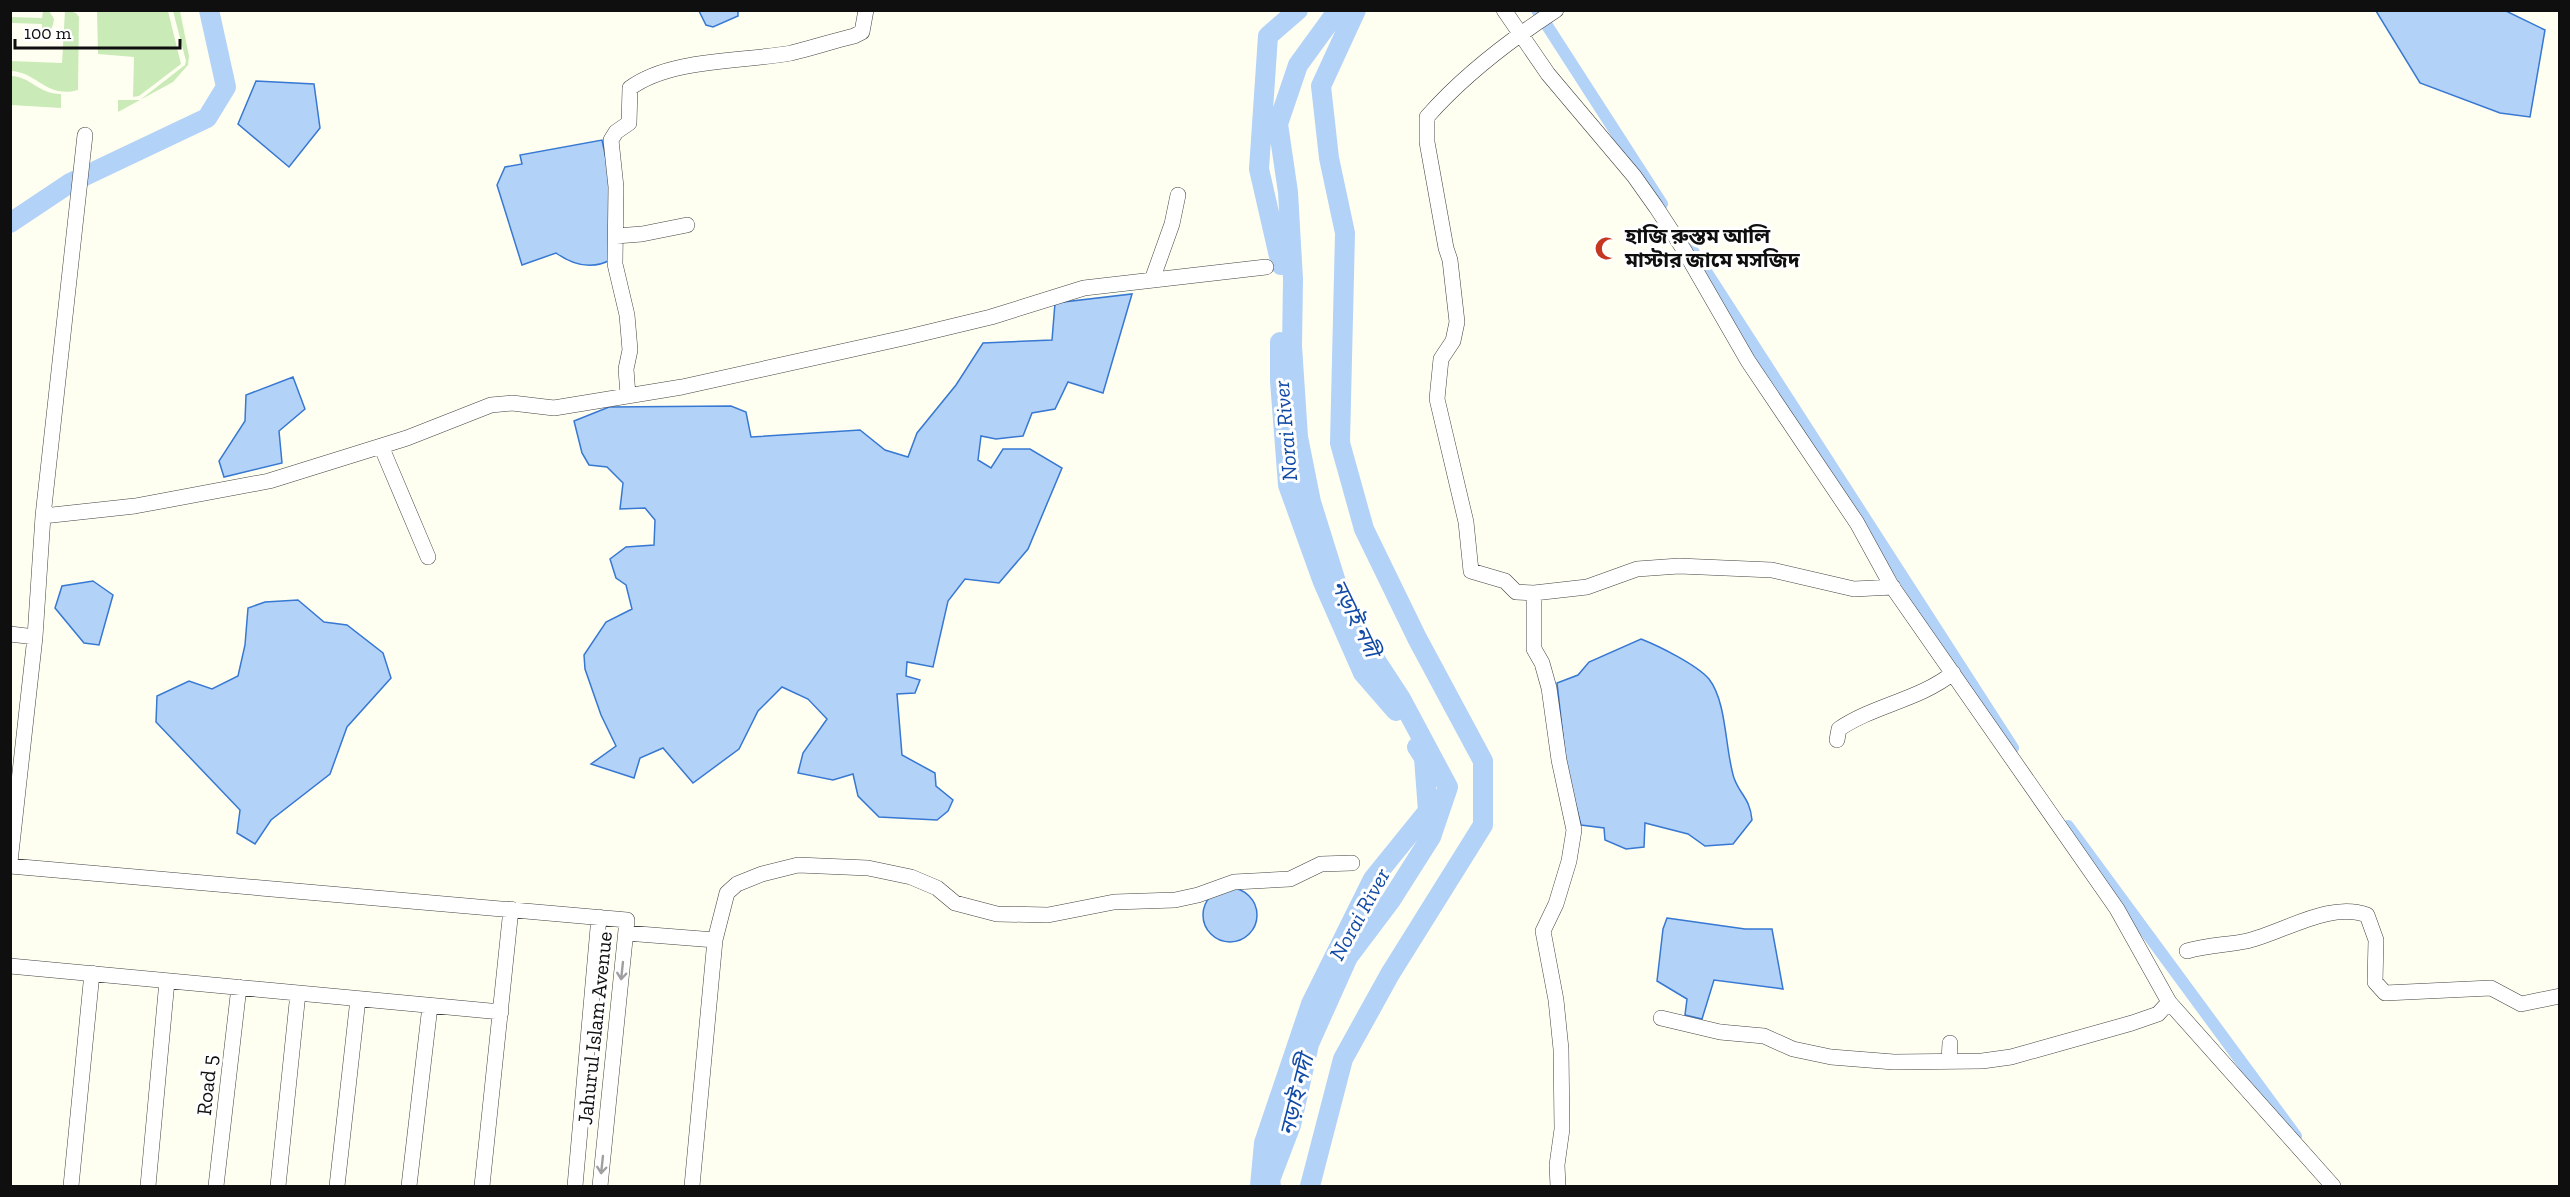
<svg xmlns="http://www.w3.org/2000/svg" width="2570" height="1197" font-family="'Zilla Slab','Noto Sans Bengali',serif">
	<rect width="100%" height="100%" fill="#fffff1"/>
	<path fill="#caebb8" d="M65,10L76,13L79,17L78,90C47,99 37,72 11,71V61L62,63Z
		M43,11H49L54,19C53,27 51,33 42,35V24L11,23V17L42,18Z
		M97,11H168L181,64L139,96L133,97L134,57L98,54Z
		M173,11H180L189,56L188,65L173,82L118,112V100H140L185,65L186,61Z
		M11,76C32,77 38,94 61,94V108L11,105Z"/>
	<path fill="#b3d2f8" stroke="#3778d2" stroke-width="1.5" d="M699,11V10L738,11V16L713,27L706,25Z
		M2376,11H2506L2545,30L2530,117L2500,113L2420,83Z
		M256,81L314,84L320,128L289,167L238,124Z
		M602,140L614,196L612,259C593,270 573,265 556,253L522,265L497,185L505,167L522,164L520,155Z
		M1132,294L1103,393L1068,382L1055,409L1032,413L1023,436L996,439L981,436L978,460L991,468L1003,449H1030L1062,468L1028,549L999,583L965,579L948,601L933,667L907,662L906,676L920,680L915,693L897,694L902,755L935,773L936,786L953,800L948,811L937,820L879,817L858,796L853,774L833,780L798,773L803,753L827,719L808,699L782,687L758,711L739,749L693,783L663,748L640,758L634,778L591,764L616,746L601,715L585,669L584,655L606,622L632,609L626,585L616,578L610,559L626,547L654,545L655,520L645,508L620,509L623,483L607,467L589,465L582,453L574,421L609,407L731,406L746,412L751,437L860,430L885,450L908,457L917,433L956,385L983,343L1052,340L1055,303Z
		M293,377L305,409L279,431L282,463L224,477L219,461L245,421L246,395Z
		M93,581L113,595L99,645L84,643L55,608L62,586Z
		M298,600L324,622L347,625L383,653L391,678L347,727L330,774L271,820L255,844L237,833L240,810L156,722L157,696L189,681L212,689L238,676L245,645L248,608L265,602Z
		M1641,639C1659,646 1697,665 1709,679C1727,702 1725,750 1734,778C1740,795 1750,798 1752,820L1733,844L1705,846L1688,834L1645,823L1644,847L1626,849L1605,840L1604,828L1581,825L1567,772L1557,683L1578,675L1589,662Z
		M1203 915a27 27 0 1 1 54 0a27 27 0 1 1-54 0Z
		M1667,918L1745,929H1772L1783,989L1714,980L1702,1019L1685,1015L1687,999L1657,981L1663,929Z"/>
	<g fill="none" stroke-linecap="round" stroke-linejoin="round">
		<path stroke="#b3d2f8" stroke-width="12" d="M1537,10L1662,204
			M1691,248L2013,748
			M2068,826L2296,1136"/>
		<path stroke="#b3d2f8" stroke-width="20" d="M10,223L70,183L207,118L226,87L209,10
			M1281,265L1259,169L1268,36L1298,10
			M1280,342V381L1288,485L1323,582L1363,673L1396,711
			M1260,1186L1264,1143L1311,1004L1373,879L1428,811L1424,758L1417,747
			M1271,1186L1270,1180L1291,1125L1309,1044L1348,957L1391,900L1431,837L1448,787L1401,699L1371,653L1336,582L1311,502L1298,437L1292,346L1293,279L1288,192L1278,124L1298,65L1338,10
			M1310,1186L1343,1059L1390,974L1483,825V761L1417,638L1364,529L1340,443L1345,233L1329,158L1321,86L1356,10"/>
		<defs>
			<path id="minor" d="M1504,10L1548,74L1634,176L1656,207L1684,250L1748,361L1857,523L1891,585L2117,909L2169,1002L2333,1186
				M1556,10C1510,40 1463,76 1427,117V142L1446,248L1450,260L1457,322L1453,341L1441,359L1437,399L1466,522L1471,571L1505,581L1516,592L1534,593V649L1542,663L1549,688L1559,760L1574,830L1569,861L1556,904L1543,931L1556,1000L1561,1049L1562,1129L1557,1165L1558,1186
				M616,236L642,234L687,225
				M1152,280L1172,224L1178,195
				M628,395L626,369L630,350L627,315L615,264L616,187L611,140L616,132L629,123L630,88C671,58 742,62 791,53C812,48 833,41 854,36L862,32L866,10
				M381,446L428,557
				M43,516L135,506L269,481L407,438L491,405L512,403L554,408L682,387L908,337L991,317L1084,288L1266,267
				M1534,593L1587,587L1637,569L1679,566L1772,570L1854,589L1893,587
				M10,634L35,637
				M1837,740L1839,729C1874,705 1919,700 1953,673
				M10,862L35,637L43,516L85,135
				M10,866L627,920L600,1186
				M626,933L715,940
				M2187,951C2207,945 2227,945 2247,941C2284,932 2330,901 2367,915L2376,940L2375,982L2385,993L2491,988L2521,1004L2560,996
				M10,966L501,1012
				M1661,1018L1720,1032L1764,1036L1793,1049L1831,1057L1894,1062L1982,1061L2011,1057L2132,1023L2158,1014L2169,1002
				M1949,1061L1950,1043
				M71,1186L92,973
				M148,1186L167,981
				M216,1186L239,987
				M278,1186L298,993
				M337,1186L358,999
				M409,1186L430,1006
				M482,1186L511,909
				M575,1186L599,917
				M692,1186L715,940L727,893L737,884L762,874L798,865L868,868L911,877L937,888L955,903L997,914L1048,915L1114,902L1175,900L1198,895L1234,882L1290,879L1321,864L1352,863"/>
		</defs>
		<use href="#minor" stroke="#424242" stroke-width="16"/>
		<use href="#minor" stroke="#fff" stroke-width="15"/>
	</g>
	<defs><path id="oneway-shaft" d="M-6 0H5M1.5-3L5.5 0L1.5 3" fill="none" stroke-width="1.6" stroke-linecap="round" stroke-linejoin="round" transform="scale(1.5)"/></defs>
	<g stroke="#9f9f9f">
		<use href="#oneway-shaft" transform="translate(622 971) rotate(96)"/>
		<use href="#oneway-shaft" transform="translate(602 1165) rotate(96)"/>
	</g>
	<defs>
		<symbol id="mosque-bare" viewBox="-9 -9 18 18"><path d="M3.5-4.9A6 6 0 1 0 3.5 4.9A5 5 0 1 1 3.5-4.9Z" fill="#c53721" stroke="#fff" stroke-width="2.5" paint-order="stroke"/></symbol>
	</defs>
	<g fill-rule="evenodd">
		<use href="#mosque-bare" x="1590" y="232" width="33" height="33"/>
	</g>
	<g text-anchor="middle" stroke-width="6" stroke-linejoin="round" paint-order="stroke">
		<g font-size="21" font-weight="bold" fill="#0f0f0f" stroke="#fff" text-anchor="start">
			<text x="1625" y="243">হাজি রুস্তম আলি<tspan x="1625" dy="24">মাস্টার জামে মসজিদ</tspan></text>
		</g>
		<g font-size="21" fill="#0f0f0f" stroke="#fff">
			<text transform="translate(595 1028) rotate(-84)" y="7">Jahurul Islam Avenue</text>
			<text transform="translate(207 1085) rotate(-84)" y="7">Road 5</text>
		</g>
		<g font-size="22" font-style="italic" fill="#124ba6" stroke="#fff">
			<text transform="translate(1285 431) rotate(-95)" y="8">Norai River</text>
			<text transform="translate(1356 618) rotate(64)" y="8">নড়াই নদী</text>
			<text transform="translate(1359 914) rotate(-61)" y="8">Norai River</text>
			<text transform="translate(1296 1095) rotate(-76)" y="8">নড়াই নদী</text>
		</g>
	</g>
	<rect width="2570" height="1197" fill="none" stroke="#0f0f0f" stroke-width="24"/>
	<path d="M15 39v9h165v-9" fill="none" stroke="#0f0f0f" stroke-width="3"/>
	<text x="24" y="39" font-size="18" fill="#0f0f0f" stroke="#ffffff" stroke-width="4.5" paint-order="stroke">100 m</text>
</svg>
